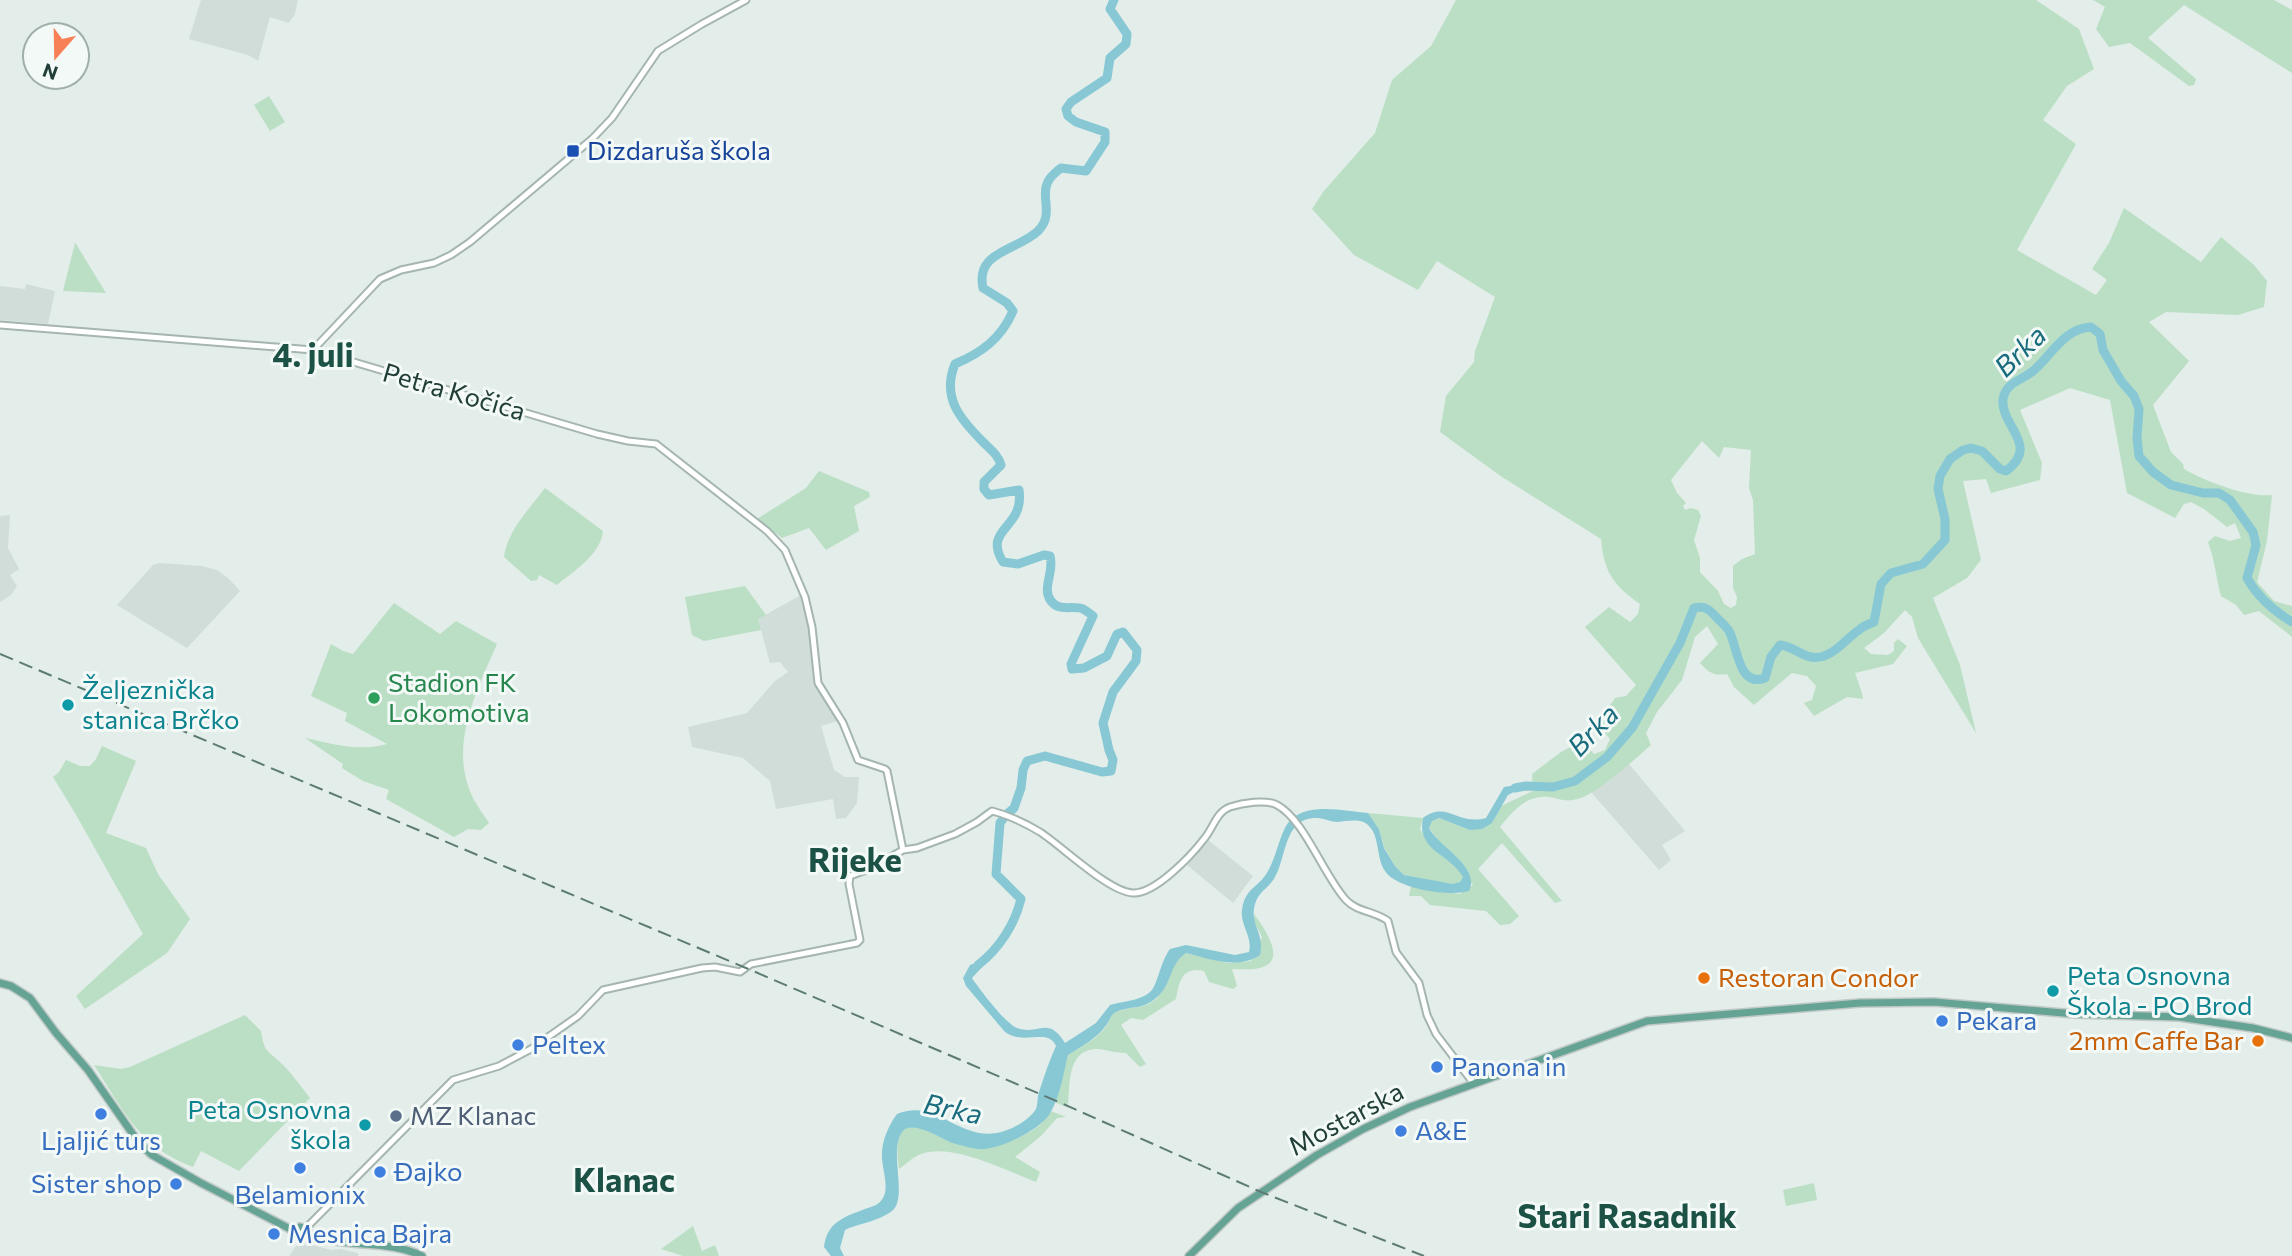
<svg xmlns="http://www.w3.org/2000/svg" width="2292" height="1256" font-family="Commissioner,sans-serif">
	<rect width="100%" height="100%" fill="#e3ede9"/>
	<path fill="#d1ddd8" d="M201,0H298L295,14L289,23L270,17L258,61L248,55L189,39Z
		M26,284L55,291L48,324L0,320V286L25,289Z
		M10,515L8,548L19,569L10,575L17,586L11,595L0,602V516Z
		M160,563L202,566L217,570L228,578L240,591L187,648L117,605L153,565Z
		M801,595L806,607L812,643V668L815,685L837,721L821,726L834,770L845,777H859L857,803L846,818L836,819L833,799L776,809L770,781L743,758L692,747L688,727L747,713L775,681L788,672L780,662L770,663L758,619Z
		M1629,764L1685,831L1662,845L1671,860L1659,870L1591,792Z
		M1208,840L1253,876L1233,903L1187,865Z
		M309,1244L331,1250L341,1249L358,1253V1256H289L296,1246Z"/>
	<path fill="#bbdfc5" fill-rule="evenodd" d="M1456,0H2036L2079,29L2094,69L2067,86L2043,120L2076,144L2017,250L2096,295L2107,280L2092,269L2109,243L2124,208L2201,262L2221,237L2254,265L2267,281L2264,307L2238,315L2166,312L2149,322L2189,361L2153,405L2171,452L2183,464L2184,469C2204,481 2249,498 2272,495L2267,541L2257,582L2274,601L2292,606V637L2259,611L2244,615L2236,605L2221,596C2216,578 2215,560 2208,542L2215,536L2230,541L2241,538L2235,523L2227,527L2204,509L2191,502L2184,504L2175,518L2127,493L2110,400L2070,388L2020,410L2042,463L2040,480L1991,493L1986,479L1963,481L1981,560L1967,578L1933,598L1960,665L1976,733L1918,638L1912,617L1905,610L1884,633L1864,648L1871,654L1888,655L1894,651V643L1898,639L1907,646L1893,664L1855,673L1862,693L1863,699L1847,697L1814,716L1804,703L1812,700L1816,686L1807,676L1792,673L1754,705L1734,687L1727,674C1714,676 1709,673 1700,663L1718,644L1707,626L1695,637L1682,680L1657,712L1646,733L1651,745C1634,760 1600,791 1581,798C1566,803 1562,799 1549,797C1526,795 1513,811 1500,827L1562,901L1555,903L1502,843L1478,869L1519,916L1510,924L1500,925L1486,911L1430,905L1421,896H1409L1411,886L1460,894L1473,885L1429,828L1432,820L1439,818L1470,830L1492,823L1501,806L1533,791L1532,774L1561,752L1582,741L1594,754L1605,750L1610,739L1597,724L1615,698L1626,696L1636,685L1585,627L1609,607L1630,622L1638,614L1640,604C1613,585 1604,572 1601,539L1502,477L1440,432L1446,396L1474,362L1475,351L1495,297L1437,261L1418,290L1354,255L1312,209L1323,192L1375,133L1392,80L1431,46ZM1702,441L1719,458L1724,447L1751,450L1749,488L1753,500L1755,554L1742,559L1733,566V588L1737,597L1736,605L1731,608L1724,604L1718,591L1700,572V558L1694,540L1701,516L1698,510L1691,508L1685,510L1683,506L1686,503L1677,493L1671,480Z
		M2093,0H2274L2292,10V73L2184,5L2148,38L2196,79L2194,85L2189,86L2130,43L2109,47L2096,29L2105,7Z
		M269,96L285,122L270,131L254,105Z
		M75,243L76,244L106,293L63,291Z
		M819,471L869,492L870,497L854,506L859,531L826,550L809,528L782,538L757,519L806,488Z
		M545,488L603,531C601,554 574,571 557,585L539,575L537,580L531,581L504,557C507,531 530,508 545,488Z
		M745,586L766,615L758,619L761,630L704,641L692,635L685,597Z
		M394,603L440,634L456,621L497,644C476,692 447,748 474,800C479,808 484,816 489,823L481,830L468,829L454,837L386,799L389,790L363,781L342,768L343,764L305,738C333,744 359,752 387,744L345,721L347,713L311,696L331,644L343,651L353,654Z
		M102,746L136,761L106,833L146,848L158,874L190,919L167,953L85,1009L76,996L143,934L75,813L53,777L59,772L66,760L80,766H90L96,759Z
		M1368,813L1423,818L1420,829L1434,850L1459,869L1463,877L1460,882L1453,885L1404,875L1395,866L1384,847L1379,829Z
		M1254,914C1262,925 1284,955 1267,965C1257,971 1243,969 1232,969L1237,986L1233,989L1209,982L1204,971C1182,966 1179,982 1176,999L1143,1020L1131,1018L1121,1025L1146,1064L1140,1067L1126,1053C1116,1053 1107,1050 1098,1049C1066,1048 1070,1088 1068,1108L1055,1102L1068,1055C1082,1046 1098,1039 1107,1025C1110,1020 1110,1014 1116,1012C1130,1006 1145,1010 1157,998C1169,984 1169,964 1185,953L1228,963L1251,961L1262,937L1254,922Z
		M245,1015L261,1031C264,1052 267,1050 281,1063C292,1073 301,1087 310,1098L239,1171L201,1151L193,1167C138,1146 124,1111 94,1065L121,1069L130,1067Z
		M1051,1111L1066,1117L1057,1118L1041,1136L1015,1157L1040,1172L1036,1182C1008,1171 951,1142 921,1154C913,1157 906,1164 899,1169C898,1158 893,1134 907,1128C919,1123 942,1139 953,1143C962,1146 971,1145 980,1144C1008,1142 1035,1137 1051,1111Z
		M1814,1183L1817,1200L1786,1206L1783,1190Z
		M693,1226L702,1251L715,1245L719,1256H683L661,1249Z"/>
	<path fill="#88c8d4" d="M1516,785L1526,786L1508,795L1492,823L1482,829L1470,830L1439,818L1432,821L1429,828C1439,847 1481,867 1469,891C1450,897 1396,889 1385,871C1376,858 1380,837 1369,826C1362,818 1347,821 1338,822C1330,822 1324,818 1317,818C1283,817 1287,859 1274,879C1267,889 1259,891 1255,904C1249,926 1265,931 1260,955C1238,970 1210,959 1186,953C1169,964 1172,985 1157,997C1142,1011 1131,1005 1116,1012C1111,1014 1110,1020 1107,1024C1098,1038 1082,1046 1068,1055C1063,1075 1060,1098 1049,1115C1038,1131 997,1151 978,1149C971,1148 960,1145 952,1143C942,1139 913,1120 903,1131C888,1148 907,1194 894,1209C882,1221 859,1223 845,1230L840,1248L844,1256H831L824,1247C827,1222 844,1217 865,1209C870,1207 876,1206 880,1202C892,1190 881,1169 882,1154C882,1140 889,1125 897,1114C941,1095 964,1154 1016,1126C1022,1123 1033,1115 1036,1109C1038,1104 1037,1097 1039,1092C1044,1077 1049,1061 1056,1046C1048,1027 1025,1046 1005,1032L966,986L963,978L970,965L986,959L985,964L972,978C980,990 1006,1024 1017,1028C1041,1036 1047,1015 1065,1043L1096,1023L1110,1005C1123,1001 1142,1001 1152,990C1158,982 1161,961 1170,949L1186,945L1235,955L1249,952C1253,937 1240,925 1242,910C1245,887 1259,888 1268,871C1275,859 1278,843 1284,830C1298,799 1341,811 1368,813L1379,829L1384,848L1395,866L1404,875L1453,884L1460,882L1463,877C1450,854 1416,851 1423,818C1447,800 1457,826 1486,818L1504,787Z"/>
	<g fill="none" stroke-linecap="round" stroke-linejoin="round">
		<path stroke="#88c8d4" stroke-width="9" d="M1515,788L1526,786L1553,787L1575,781L1607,757L1632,728L1680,643L1694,608C1705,605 1710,610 1717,618C1721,622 1726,626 1729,631C1738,647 1738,688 1765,678L1771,657L1780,645C1792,646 1800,655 1811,657C1831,661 1845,639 1859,630C1863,626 1869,624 1874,622L1881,584L1891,573L1923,564L1945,540V519L1938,489L1940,476L1950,459L1963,450L1971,448L1982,451L2000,469L2006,471C2041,445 2000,426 2003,399C2006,382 2021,381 2033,371C2052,355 2063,329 2091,327L2100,334L2103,350L2121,381L2134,396L2139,409L2137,438L2139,456L2153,472L2171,485L2203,493H2219L2230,500L2253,532L2256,545L2247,578C2257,596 2274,611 2292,622
			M978,965C999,949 1015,924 1021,899L996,874L1000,823L1006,815L1014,808L1021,788L1023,770L1027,761L1045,756L1102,772L1111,771L1113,760L1109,750L1103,723L1113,692L1136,661L1137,650L1123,632L1117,634L1107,656L1084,668L1072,669L1071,664L1093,616C1090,614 1087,611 1083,609C1073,605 1059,612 1051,601C1041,589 1055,571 1050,556L1044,555L1018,564L1003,562C982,528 1025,529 1019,490L989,495L984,489V482L1001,465C998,455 991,450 984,443C961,420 941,398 955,364C981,353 1001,339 1013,311L1007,303L983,288C975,251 1017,251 1038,231C1054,215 1041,198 1047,184C1049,177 1056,172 1061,168L1086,171L1105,142V132L1076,122L1068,116L1066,109L1071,102L1107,78L1110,58L1126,44L1127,34L1110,9L1114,0"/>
		<defs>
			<path id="minor" d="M0,325L313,350L597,434L628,441L656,444L767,531L785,550L805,597L812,627L818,683L843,723L858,760L885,769L887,771L903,850
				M313,350L380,279L401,270L434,263L451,255L470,242L592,139L612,118L658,51L702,24L746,0
				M304,1230L453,1080L499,1066L531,1049L578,1016L603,990L702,968L715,967L740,972L751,964L857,943L860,940L849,884L850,876L869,869L903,850L917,848L955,834L977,822L992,811C1008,815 1025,823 1040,832C1063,847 1109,892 1133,893C1155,894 1191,856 1204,839C1213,829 1216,812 1230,807C1242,803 1266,799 1277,805C1304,819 1324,876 1346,900C1357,912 1375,911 1388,921L1396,952L1419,983L1427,1015L1436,1034L1474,1084"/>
			<path id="major" d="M0,983L11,986L30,998L56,1033L88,1070L139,1143L152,1155L201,1183L296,1232
				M296 1231a4 4 0 1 1 8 0a4 4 0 1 1-8 0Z
				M304,1231C340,1250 386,1238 422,1256
				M1189,1256L1238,1208L1317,1155L1363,1129L1410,1107L1647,1021L1860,1003L1934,1002L2075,1014L2179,1017L2253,1028L2292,1038"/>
		</defs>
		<use href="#minor" stroke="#a5b5b0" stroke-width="9"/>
		<use href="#major" stroke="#c1c9c7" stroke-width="10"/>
		<use href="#minor" stroke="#fff" stroke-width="5"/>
		<use href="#major" stroke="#65a495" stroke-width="7"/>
		<path stroke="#5c7b73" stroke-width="2" stroke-dasharray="14 7" stroke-linecap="butt" d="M0,654L746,968L1061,1103L1261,1192L1424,1256"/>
	</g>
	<rect fill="#1a4fb4" stroke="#f3f9f6" stroke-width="2.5" x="566" y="144" width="14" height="14" rx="3.5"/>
	<circle fill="#2e9e5b" stroke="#f3f9f6" stroke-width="2.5" cx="374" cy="698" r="7"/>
	<g fill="#0f9aa8" stroke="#f3f9f6" stroke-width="2.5">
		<circle cx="68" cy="705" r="7"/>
		<circle cx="2053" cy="991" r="7"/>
		<circle cx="365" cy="1125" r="7"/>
	</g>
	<g fill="#e8710a" stroke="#f3f9f6" stroke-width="2.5">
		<circle cx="1704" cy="978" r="7"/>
		<circle cx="2258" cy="1041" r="7"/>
	</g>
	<g fill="#3f7fe0" stroke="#f3f9f6" stroke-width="2.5">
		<circle cx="1942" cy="1021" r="7"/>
		<circle cx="518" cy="1045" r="7"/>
		<circle cx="1437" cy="1067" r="7"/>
		<circle cx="101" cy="1114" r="7"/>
		<circle cx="1401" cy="1131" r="7"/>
		<circle cx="300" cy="1168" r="7"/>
		<circle cx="380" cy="1172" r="7"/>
		<circle cx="176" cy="1184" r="7"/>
		<circle cx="274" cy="1234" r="7"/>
	</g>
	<circle fill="#5c6f8a" stroke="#f3f9f6" stroke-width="2.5" cx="396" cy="1116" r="7"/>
	<g text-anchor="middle" stroke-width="6" stroke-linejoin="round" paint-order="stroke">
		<g font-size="26" fill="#164399" stroke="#f3f9f6" text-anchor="start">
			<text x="587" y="160">Dizdaruša škola</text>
		</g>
		<g font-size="26" fill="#213f38" stroke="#f3f9f6">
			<text transform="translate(454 392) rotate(16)" y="9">Petra Kočića</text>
			<text transform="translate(1346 1119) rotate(-28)" y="9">Mostarska</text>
		</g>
		<g font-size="26" fill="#27864d" stroke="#f3f9f6" text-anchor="start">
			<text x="388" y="692">Stadion FK<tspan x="388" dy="30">Lokomotiva</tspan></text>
		</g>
		<g font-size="26" fill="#0d838f" stroke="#f3f9f6" text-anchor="start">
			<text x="82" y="699">Željeznička<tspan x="82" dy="30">stanica Brčko</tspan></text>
			<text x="2067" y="985">Peta Osnovna<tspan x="2067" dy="30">Škola - PO Brod</tspan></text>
			<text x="351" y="1119" text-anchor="end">Peta Osnovna<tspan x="351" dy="30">škola</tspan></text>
		</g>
		<g font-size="26" fill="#c56008" stroke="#f3f9f6" text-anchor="start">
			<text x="1718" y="987">Restoran Condor</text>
			<text x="2244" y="1050" text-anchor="end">2mm Caffe Bar</text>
		</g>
		<g font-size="26" fill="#366cbe" stroke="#f3f9f6" text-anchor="start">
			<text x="1956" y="1030">Pekara</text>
			<text x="532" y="1054">Peltex</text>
			<text x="1451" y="1076">Panona in</text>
			<text x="1415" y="1140">A&amp;E</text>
			<text x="101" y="1150" text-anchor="middle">Ljaljić turs</text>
			<text x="394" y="1181">Đajko</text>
			<text x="162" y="1193" text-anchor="end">Sister shop</text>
			<text x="300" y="1204" text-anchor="middle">Belamionix</text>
			<text x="288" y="1243">Mesnica Bajra</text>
		</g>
		<g font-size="26" fill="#4e5e75" stroke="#f3f9f6" text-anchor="start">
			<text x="410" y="1125">MZ Klanac</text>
		</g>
		<g font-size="28" font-style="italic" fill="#196c7e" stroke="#f3f9f6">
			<text transform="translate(2020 351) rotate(-44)" y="10">Brka</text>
			<text transform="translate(1593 730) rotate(-46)" y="10">Brka</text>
			<text transform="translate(953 1109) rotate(12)" y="10">Brka</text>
		</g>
		<g font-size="33" font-weight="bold" fill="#1c5246" stroke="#f3f9f6">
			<text x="313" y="367">4. juli</text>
			<text x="855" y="872">Rijeke</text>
			<text x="624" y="1192">Klanac</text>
			<text x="1627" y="1228">Stari Rasadnik</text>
		</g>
	</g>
	<g transform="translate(56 56) rotate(200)"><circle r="33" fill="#f3f9f6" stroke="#9fafaa" stroke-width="2"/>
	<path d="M0-5L12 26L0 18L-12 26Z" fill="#f78056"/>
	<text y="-10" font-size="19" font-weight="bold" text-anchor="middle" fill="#213f38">N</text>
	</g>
</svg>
